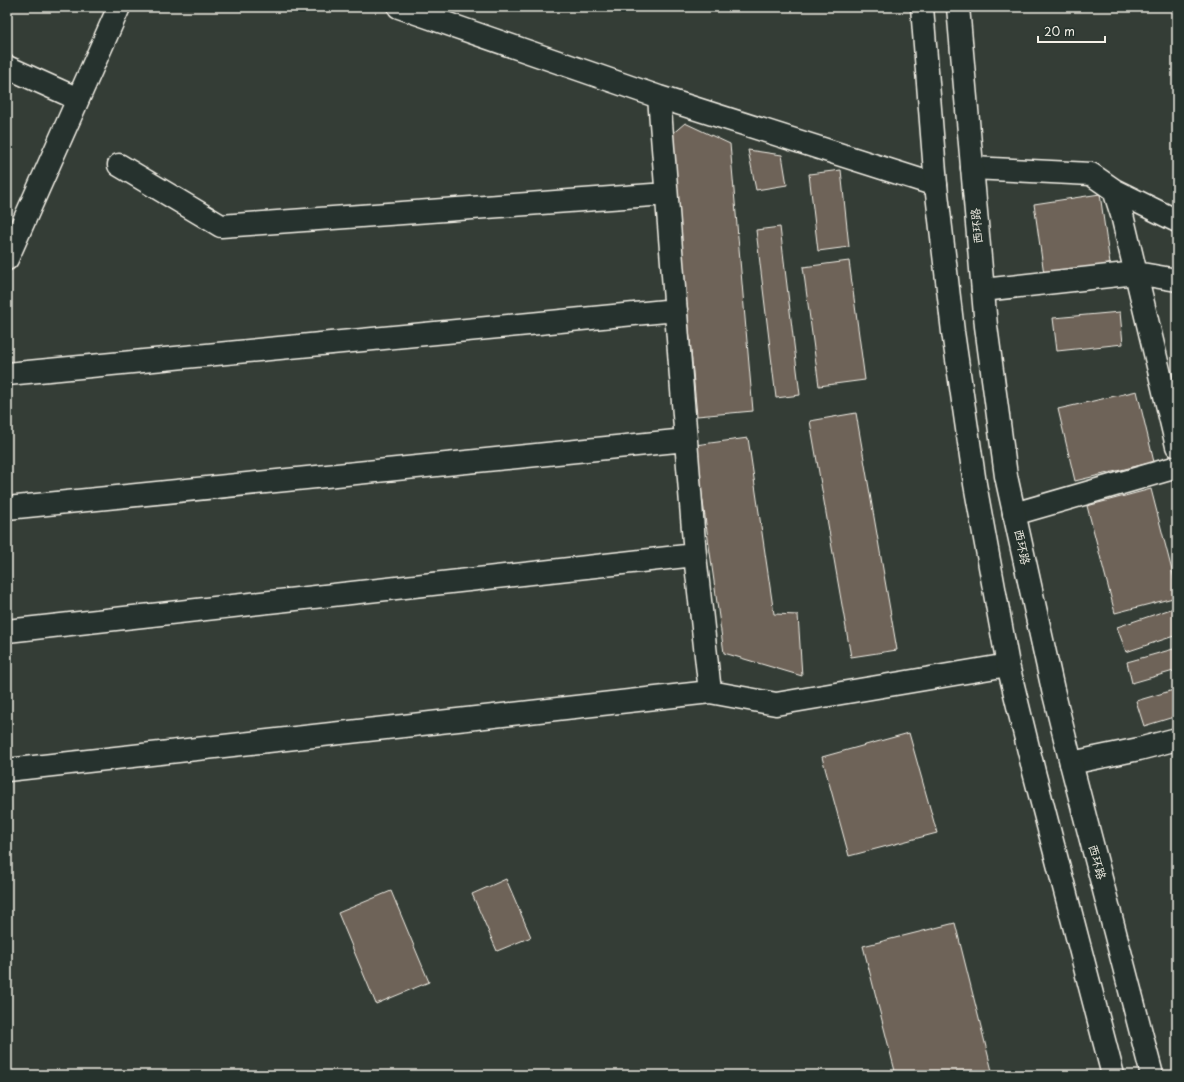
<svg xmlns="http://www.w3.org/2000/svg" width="1184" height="1082" font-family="'Playpen Sans','LXGW WenKai TC',sans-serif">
	<rect width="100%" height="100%" fill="#343d36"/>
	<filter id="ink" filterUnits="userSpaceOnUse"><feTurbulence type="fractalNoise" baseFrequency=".025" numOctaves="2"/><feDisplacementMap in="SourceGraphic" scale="8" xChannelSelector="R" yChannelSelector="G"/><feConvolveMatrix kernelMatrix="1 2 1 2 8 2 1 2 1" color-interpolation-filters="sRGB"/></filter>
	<g filter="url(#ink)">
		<path fill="#6e6359" stroke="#f4f1e8" d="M685,123L730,144L753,411L697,416L671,135Z
			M748,150L782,155L787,185L756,190Z
			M841,170L849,247L818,251L809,174Z
			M1100,194L1110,264L1044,274L1034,204Z
			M780,227L800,395L776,398L756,230Z
			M849,261L865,380L819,386L803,267Z
			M1120,312L1123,344L1057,351L1053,318Z
			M1137,391L1154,462L1075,481L1058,409Z
			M856,413L897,650L851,657L810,421Z
			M748,438L774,614L798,615L802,676L724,653L695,445Z
			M1151,489L1177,590V597L1115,613L1087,506Z
			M1177,607V635L1126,652L1117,627Z
			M1177,648V670L1132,683L1127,662Z
			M1177,689V716L1144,726L1136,701Z
			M909,733L937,833L849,856L822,757Z
			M506,879L531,937L497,951L472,894Z
			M391,891L429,982L376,1004L338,913Z
			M955,923L993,1075H896L863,946Z"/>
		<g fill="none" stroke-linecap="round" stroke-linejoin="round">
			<defs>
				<path id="minor" d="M399,7L659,97L936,185
					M7,67L78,99
					M659,97L695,555L710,692L776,704L1008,665
					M119,165L221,226L666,194
					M972,168L1091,174L1114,190L1122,215L1177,446
					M1114,190L1177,221
					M7,259L119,7
					M983,290L1136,273L1177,280
					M7,374L676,310
					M7,508L686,440
					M1014,514L1177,467
					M7,631L695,555
					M1071,763L1139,749L1177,739
					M7,770L710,692"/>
				<path id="major" d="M922,7L936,185L953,332L975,484L1008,665L1034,772L1113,1075
					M958,7L986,326L1006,476L1053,690L1071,763L1152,1075"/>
			</defs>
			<use href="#minor" stroke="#f4f1e8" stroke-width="25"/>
			<use href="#major" stroke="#f4f1e8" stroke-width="25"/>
			<use href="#minor" stroke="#26332d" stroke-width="22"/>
			<use href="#major" stroke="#26332d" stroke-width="22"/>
		</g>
	</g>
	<g text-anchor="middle" stroke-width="3.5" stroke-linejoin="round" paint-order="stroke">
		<g font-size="12" fill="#f4f1e8" stroke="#26332d">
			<text transform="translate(977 226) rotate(-95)" y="4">西环路</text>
			<text transform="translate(1022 547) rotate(78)" y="4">西环路</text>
			<text transform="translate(1097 862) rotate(75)" y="4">西环路</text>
		</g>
	</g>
	<rect width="1184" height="1082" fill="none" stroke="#26332d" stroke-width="24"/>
	<rect x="12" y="12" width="1160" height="1058" fill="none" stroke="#f4f1e8" stroke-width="1.5" filter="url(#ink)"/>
	<path d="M1038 36v6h67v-6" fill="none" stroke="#f4f1e8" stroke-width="2"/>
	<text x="1044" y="36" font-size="12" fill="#f4f1e8" stroke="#26332d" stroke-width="3" paint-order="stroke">20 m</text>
</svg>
